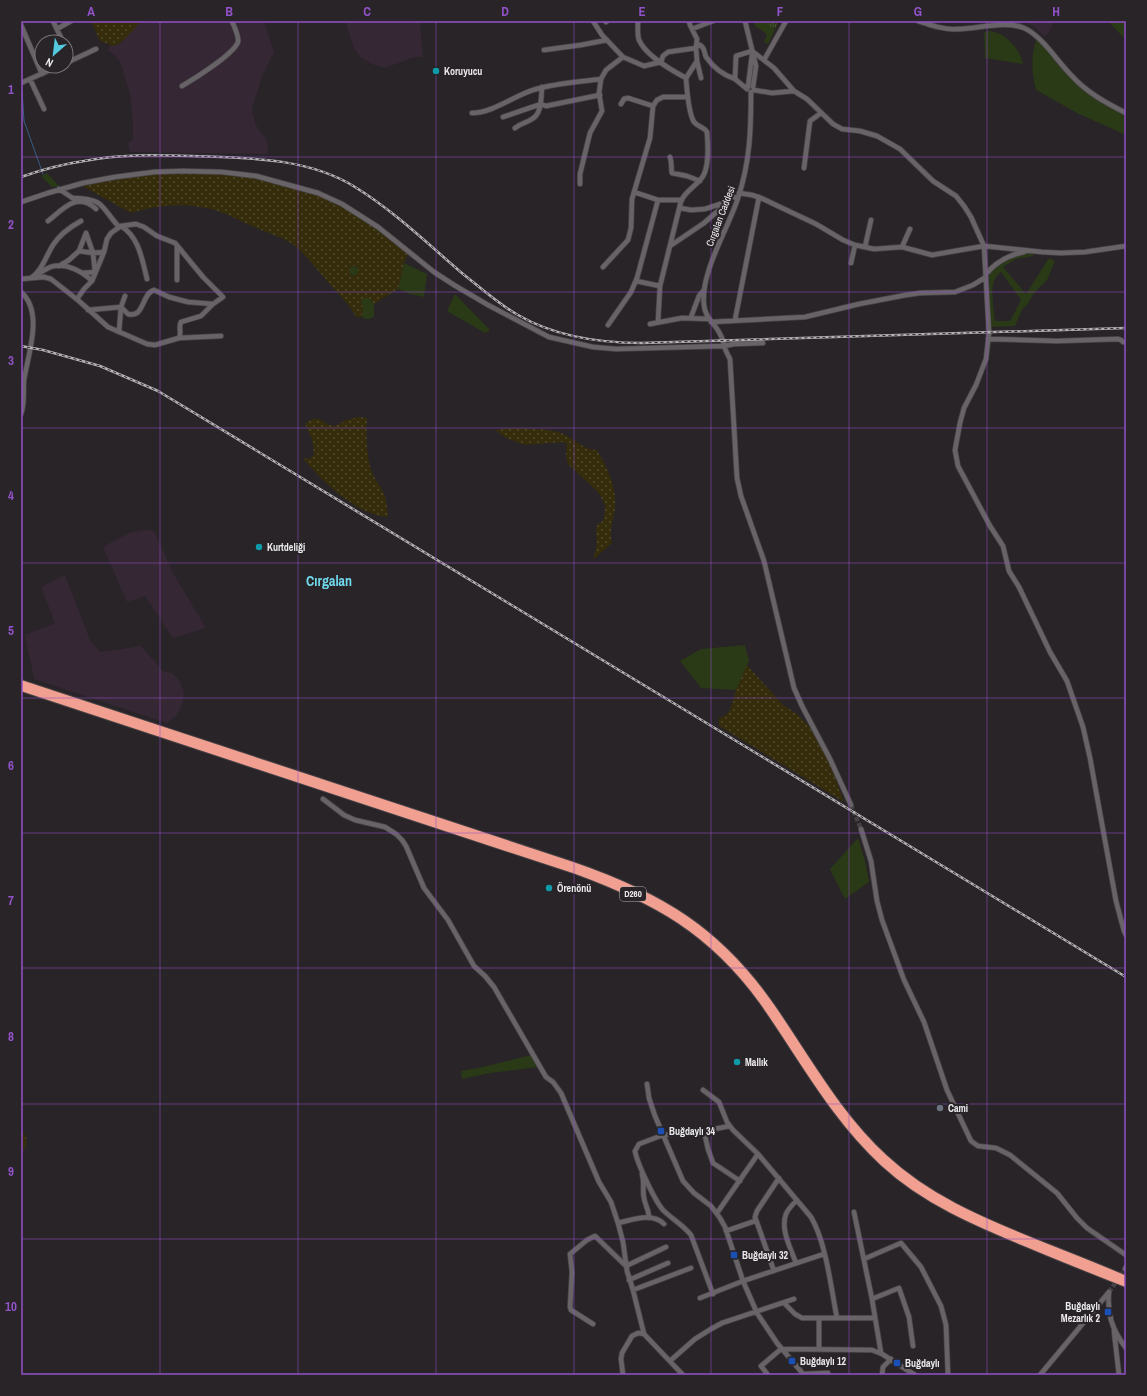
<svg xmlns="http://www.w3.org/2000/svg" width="1147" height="1396" font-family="'Archivo Narrow',sans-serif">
	<defs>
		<pattern id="sand-dots" width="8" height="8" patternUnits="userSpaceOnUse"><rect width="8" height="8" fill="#342c0b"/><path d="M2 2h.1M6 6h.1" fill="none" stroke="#524b2f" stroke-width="1.8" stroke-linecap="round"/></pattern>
		<pattern id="park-tufts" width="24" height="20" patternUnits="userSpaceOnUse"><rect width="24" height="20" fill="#2a3916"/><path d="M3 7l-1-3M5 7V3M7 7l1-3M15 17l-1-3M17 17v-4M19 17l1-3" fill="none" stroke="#495638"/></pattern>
	</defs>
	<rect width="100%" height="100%" fill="#282428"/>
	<path fill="#352734" d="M141,21H264L274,52L263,74L253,105L252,112L256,125L267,141L268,154L130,152L128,143L133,139V123L130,94L121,64L115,55L108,51L110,46L120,44Z
		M345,21H420L423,57H414L388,67H381L372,64L360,57L354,48Z
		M1024,21H1054L1049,33L1044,36L1036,28Z
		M144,530L154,531L173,573L206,628L173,638L145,596L127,602L103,547L129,533Z
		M65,575L90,640L100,652L141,646L163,671L172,673L179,680L184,692L183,702L177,715L167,723L34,679L25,635L55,623L41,587Z"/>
	<path fill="#2a3916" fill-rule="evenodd" d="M1108,21H1126V35L1123,37Z
		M990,31C1006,33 1020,49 1023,64L985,58L984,32Z
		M1037,39L1068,74L1126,114V135L1079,114L1036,90C1032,75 1030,54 1037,39Z
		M47,173L59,186L52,187L41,176Z
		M1033,252V256L1016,259L1003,267L1026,294L1049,258L1055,261L1047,280L1034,293L1029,302L1022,310L1015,326L991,327L988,279C992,262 1016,253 1033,252ZM1001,272L1021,300L1010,321H995C994,306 987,281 1001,272Z
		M404,263L427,274L424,297L410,294L398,289Z
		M349.5 271a4.5 4.5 0 1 1 9 0a4.5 4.5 0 1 1-9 0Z
		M455,294L489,329V331L485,333L447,311Z
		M364,298H369L374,303V316C370,320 367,320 362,317L363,309L361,300Z
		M745,645L749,661L736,690L701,688L680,661L701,649Z
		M858,838L865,861L869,882L845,899L830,869Z
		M531,1055L538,1067L490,1073L462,1079L461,1071L483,1067Z"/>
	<path fill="url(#sand-dots)" fill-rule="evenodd" d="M91,21H141C135,28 121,45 113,46L100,41Z
		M158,173H217L246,175L317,194L355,212L395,242L408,254L404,263L398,289L374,304L369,298H364L361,300L363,309L362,317H356C349,303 338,294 328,282C317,270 308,257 295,246C283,237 268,233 254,227C242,222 230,215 218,211C190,202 159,204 131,213L79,184ZM355,266L358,268V272L356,275L352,276C349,273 349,269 352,267Z
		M358,417L367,418C366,437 366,459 374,477C376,481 380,485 382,490C387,498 387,508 388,517C358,516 321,481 303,458L310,459L314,454L312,439L305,424C320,411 323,426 335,426L346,420Z
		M512,428C528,429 546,428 561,433C575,438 582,450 597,450C608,469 617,487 615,509C613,521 609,531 612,543L595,558L593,559L597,545L596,528L599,523L603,521L605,512V506L601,497L598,492L568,464L566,456L567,444L563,442L525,445L506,438L495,430Z
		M747,665L783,705L797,714L812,729L831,766L844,802L719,726V718L726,715L730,710L736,690Z
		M21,1131C30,1138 27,1146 21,1153Z"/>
	<path fill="url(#park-tufts)" d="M754,21H779L768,44L764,42L767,34L755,26Z"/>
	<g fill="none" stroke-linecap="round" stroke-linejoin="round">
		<path stroke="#375d87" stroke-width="1" d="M22,91L24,121L43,174"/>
		<path stroke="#464246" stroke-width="4.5" stroke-dasharray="4.5 2" stroke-linecap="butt" d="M851,805L861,829
			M1109,1292L1125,1269"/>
		<defs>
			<path id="minor" d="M53,21L63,42
				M593,21L602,35L623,57L644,66L661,62L663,56L668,52L696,48
				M638,21C638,27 637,34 639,40C646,56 671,70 686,78
				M745,21L756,66L753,87
				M918,21C930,25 944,30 957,29C977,29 1005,20 1024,28C1042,36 1057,61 1071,75C1086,92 1106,103 1126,113
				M606,22L607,21
				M21,25L42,74
				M57,29L71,21
				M692,29L713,21
				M697,46L700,45C705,48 704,52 706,57C713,67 723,75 735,79
				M66,49L71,60
				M544,50L581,45L607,40
				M752,51L774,68L794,91L807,99L833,124L842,129L860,131L877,136L900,149L933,181L956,196L964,206L971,217L984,246L989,333L986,359L976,385L964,408L960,423L955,450L958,466L990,526L1003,546L1009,571L1019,587L1050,652L1067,681L1083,727L1090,758L1116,901L1124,931L1126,935
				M764,60L786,21
				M697,61L701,78
				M66,63L96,49
				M30,79L44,109
				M21,83L59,66
				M182,86C194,79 234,54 238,42C239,35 234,27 232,21
				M748,87L752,55
				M747,89L735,79L736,56L752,51
				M754,90L772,93L794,91
				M751,92C751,130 750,162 738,198C728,229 700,273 704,305C705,318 715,323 720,334C722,337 723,341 724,345C725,350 728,355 730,359L737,478L741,496L764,561L794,688L802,706L830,759L851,805
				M621,104L624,99L628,98L653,106
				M472,113C492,113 514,96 533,90C555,83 578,82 601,79
				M503,117L541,104L546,106L600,95
				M515,128C521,123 526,123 532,119C542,114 541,97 542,87
				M670,157C672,163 671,170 672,173L687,176L700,181
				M804,168L810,121L821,113
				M580,184V174L590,133L602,111L599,93L601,79L606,70L623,57
				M59,189L74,199
				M634,192L658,200H682
				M739,193L752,195L761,198L816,224L843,240L855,245L874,249L902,247L932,255L984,246L1042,252L1061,253L1085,252L1126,246
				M73,198C105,199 100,206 119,227
				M21,202L48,193L83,183L115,177L154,172L183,171L222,172L256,176L318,193L342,204L378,227L434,272L454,285L488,305L549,337L593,347L616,349L724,346L734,344L763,343
				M680,208L691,210L705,209L723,203
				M48,221C63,209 78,191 96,209
				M121,226C139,237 142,259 147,279
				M670,246L704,223L719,210L729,196L738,198
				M865,247L871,220
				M902,247L910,229
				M79,251L86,233
				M851,263L855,245
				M59,266L69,260L79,251L93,253L104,252
				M603,267L628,240L631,228L632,199L650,138L653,106L657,100L663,97H688
				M83,273L95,272L93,253L86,233
				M986,274C996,262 1009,255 1024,252
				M36,275C42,272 48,267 54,266C67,263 83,272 92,281
				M31,278C42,271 46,256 53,245C60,234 70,227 81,221
				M21,279L44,277L51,279L79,301L108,327L147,344L155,345L179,338L221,336
				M177,280V246
				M636,281L660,286
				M21,292C44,312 28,354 24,380C23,392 25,403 21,414
				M77,299L84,289L92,281L104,252L107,239L111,233L121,226L136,224L144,227L157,236L175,243L203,277L223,297L213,304L201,316L181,322C178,327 182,333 179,338
				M121,307L128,314C145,318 141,294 154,290L169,297L188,302L213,304
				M88,310L121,307
				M691,317L699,296L704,290
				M735,320L759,197
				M658,322L660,286L681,201C685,192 694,187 700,180C710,171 708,145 707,132C704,127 698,127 694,122C688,112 687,90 686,78L697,61L696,48L697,39L690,25L689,21
				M711,322L805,317L859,304L906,295L920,293L955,292L973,285L986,277
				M650,324L682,318L709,319
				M608,325L631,292L637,278L658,200
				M119,332L121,307L125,296
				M988,339L1057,341L1118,339L1121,340L1123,342
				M323,799L344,815L355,820L385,827L396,834L402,840L406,846L424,888L448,920L474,966L485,976L494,987L546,1077L553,1082L561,1093L599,1182L611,1202L618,1223L623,1242L627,1271L633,1290L644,1334L683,1375
				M861,829L871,861L877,901L882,920L904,980L924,1022L947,1090L971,1141L978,1146L996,1148L1010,1155L1057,1193L1077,1218L1087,1228L1126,1255
				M647,1084L649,1098L655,1116L683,1181L694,1193L711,1206L720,1218L725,1227L743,1281L757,1313L777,1343L804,1375
				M703,1090L719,1102L727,1122L733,1130L758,1154L811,1217C826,1242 831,1288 837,1318
				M704,1131L708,1149L713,1163L740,1181
				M642,1174C645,1183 642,1190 644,1198C645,1205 649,1210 649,1218
				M854,1212L872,1299L881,1353
				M717,1213L758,1154
				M618,1223C632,1220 652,1212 664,1224
				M726,1231L755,1221
				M864,1259L901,1243L921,1267L941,1306L946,1325L948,1375
				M796,1263C791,1249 780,1229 786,1214C788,1209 793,1204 797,1200
				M1125,1269L1126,1267
				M774,1271L755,1217L757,1211L779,1178
				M629,1280L668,1263
				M633,1290L691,1268
				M1109,1292C1107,1314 1112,1330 1126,1348
				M713,1294L691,1235C683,1225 672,1219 663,1210C655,1201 637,1163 635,1151L639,1144L663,1135L704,1131L730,1126
				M700,1298L743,1281L824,1254
				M872,1299L899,1288L909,1317L913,1346
				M784,1303L795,1314L802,1318H875
				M819,1318V1349
				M593,1324L571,1310L570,1307L572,1272L570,1254L587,1240L595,1236L626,1266L666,1247
				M1114,1331L1119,1375
				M670,1361L695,1339L711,1329L722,1323L794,1299
				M804,1374L828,1373
				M623,1375L621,1359L622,1353L632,1336L638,1333L644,1334
				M768,1375L761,1366L781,1349L872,1350L882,1354L915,1375
				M882,1375L883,1367L891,1359
				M1040,1375L1109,1292"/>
			<path id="highway" d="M21,683L573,865C660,895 719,930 772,1007C808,1059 838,1115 885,1158C927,1197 978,1219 1030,1240C1062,1253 1094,1265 1126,1279
				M21,688L576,871C655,900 711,931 762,1001C801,1056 832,1116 883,1163C924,1201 976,1223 1027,1244C1060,1258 1093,1271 1126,1284"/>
		</defs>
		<use href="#minor" stroke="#464245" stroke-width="6"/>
		<use href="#highway" stroke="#464245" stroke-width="8"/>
		<use href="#minor" stroke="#686367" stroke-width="4.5"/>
		<use href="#highway" stroke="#f19f90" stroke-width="6"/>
		<defs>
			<path id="rail" d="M21,177C41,170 63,164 84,161C119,154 156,155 192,156C246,158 307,157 355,187C394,211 428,244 463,274C481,288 498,304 518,315C556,337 599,343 642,343L1126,328
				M21,346L43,350L100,366L158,391L1126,977"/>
		</defs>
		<use href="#rail" stroke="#b5b2b5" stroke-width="2.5"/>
		<use href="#rail" stroke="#282428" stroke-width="1" stroke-dasharray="3" stroke-linecap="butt"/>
	</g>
	<path fill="none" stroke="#9252c8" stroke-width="1" stroke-opacity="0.55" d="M160,21V1375M298,21V1375M436,21V1375M574,21V1375M711,21V1375M849,21V1375M987,21V1375M21,157H1126M21,292H1126M21,428H1126M21,563H1126M21,698H1126M21,833H1126M21,968H1126M21,1104H1126M21,1239H1126"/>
	<g fill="#0f9aa8" stroke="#282428" stroke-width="1.5">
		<circle cx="436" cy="71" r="4"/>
		<circle cx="259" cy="547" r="4"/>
		<circle cx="549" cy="888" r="4"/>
		<circle cx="737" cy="1062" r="4"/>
	</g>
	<circle fill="#6b7280" stroke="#282428" stroke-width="1.5" cx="940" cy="1108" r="4"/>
	<g fill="#1a4fb4" stroke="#282428" stroke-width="1.5">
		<rect x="657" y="1127" width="8" height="8" rx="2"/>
		<rect x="730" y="1251" width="8" height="8" rx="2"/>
		<rect x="1104" y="1308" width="8" height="8" rx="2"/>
		<rect x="788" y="1357" width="8" height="8" rx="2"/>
		<rect x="893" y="1359" width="8" height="8" rx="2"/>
	</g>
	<g text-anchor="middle" stroke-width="4" stroke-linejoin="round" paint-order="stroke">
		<rect fill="#282428" stroke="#b2afb2" stroke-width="1" x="620" y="887" width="26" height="14" rx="3"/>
		<g font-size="9" font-weight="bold" fill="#edebed">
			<text x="633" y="897">D260</text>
		</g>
		<g font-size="10" font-weight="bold" fill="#edebed" stroke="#282428" text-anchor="start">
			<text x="444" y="75">Koruyucu</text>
			<text x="267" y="551">Kurtdeliği</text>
			<text x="557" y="892">Örenönü</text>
			<text x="745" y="1066">Mallık</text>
			<text x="948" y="1112">Cami</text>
			<text x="669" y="1135">Buğdaylı 34</text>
			<text x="742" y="1259">Buğdaylı 32</text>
			<text x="1100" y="1310" text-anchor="end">Buğdaylı<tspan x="1100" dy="12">Mezarlık 2</tspan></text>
			<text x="800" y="1365">Buğdaylı 12</text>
			<text x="905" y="1367">Buğdaylı</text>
		</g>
		<g font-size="10" fill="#edebed" stroke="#282428">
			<text transform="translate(720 216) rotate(-69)" y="4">Cırgalan Caddesi</text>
		</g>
		<g font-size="14" font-weight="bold" fill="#70d8eb" stroke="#282428">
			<text x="329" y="586">Cırgalan</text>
		</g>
	</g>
	<rect width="1147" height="1396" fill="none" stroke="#282428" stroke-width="44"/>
	<g transform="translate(54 54) rotate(208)"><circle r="19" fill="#282428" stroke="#777477"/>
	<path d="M0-3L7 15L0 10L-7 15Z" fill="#54cade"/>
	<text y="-6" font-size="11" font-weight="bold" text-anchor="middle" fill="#edebed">N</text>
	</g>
	<rect x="22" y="22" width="1103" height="1352" fill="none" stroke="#9252c8" stroke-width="1.5"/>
	<g font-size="13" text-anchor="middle" font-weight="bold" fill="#9252c8">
		<text x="91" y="16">A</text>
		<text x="229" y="16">B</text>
		<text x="367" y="16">C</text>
		<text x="505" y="16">D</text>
		<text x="642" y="16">E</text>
		<text x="780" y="16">F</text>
		<text x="918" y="16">G</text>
		<text x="1056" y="16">H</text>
		<text x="11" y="94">1</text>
		<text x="11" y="229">2</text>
		<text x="11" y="365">3</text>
		<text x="11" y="500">4</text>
		<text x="11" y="635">5</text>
		<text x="11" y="770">6</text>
		<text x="11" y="905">7</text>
		<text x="11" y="1041">8</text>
		<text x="11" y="1176">9</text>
		<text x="11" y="1311">10</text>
	</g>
</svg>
